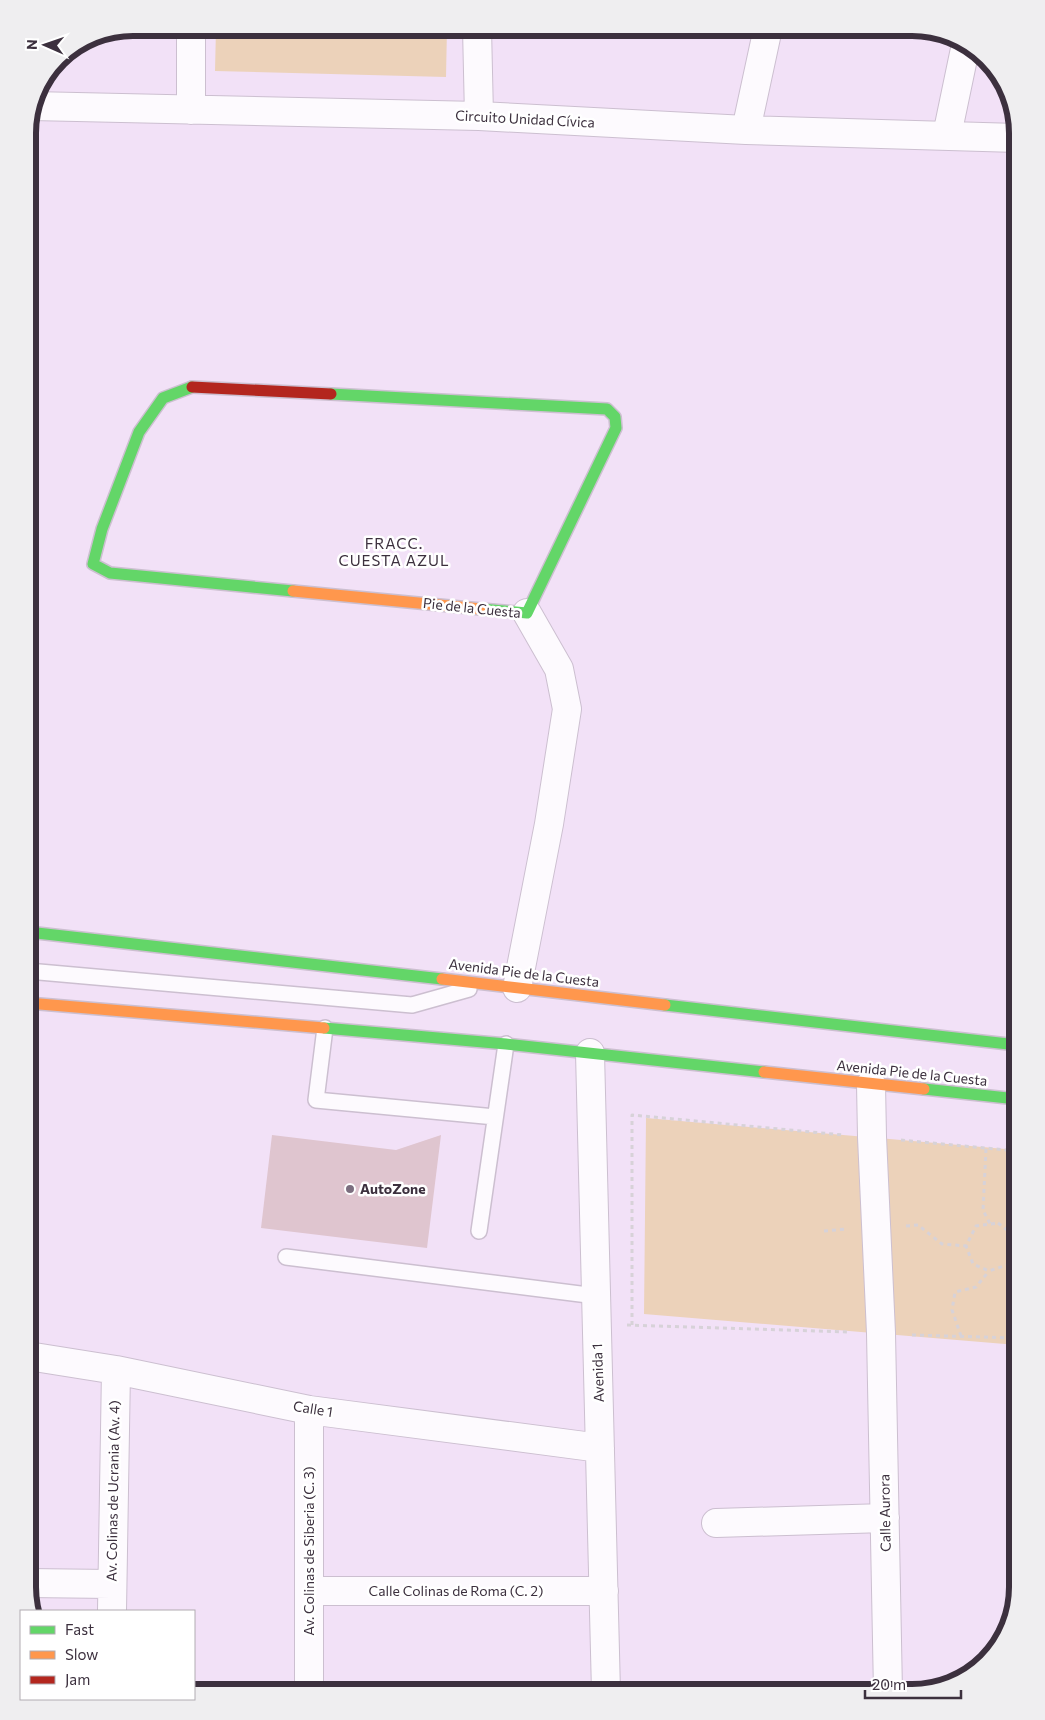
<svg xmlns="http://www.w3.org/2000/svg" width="1045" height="1720" font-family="Commissioner,sans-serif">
	<rect width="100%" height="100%" fill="#f2e1f7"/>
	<path fill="#ecd2ba" d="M216,28H447L446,77L215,71Z
		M646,1118L1017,1150V1345L644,1314Z"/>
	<path fill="#dfc5cf" d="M272,1135L396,1150L441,1135L427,1248L261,1228Z"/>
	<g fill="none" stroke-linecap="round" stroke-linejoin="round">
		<defs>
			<path id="lane" d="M28,971L412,1005L469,989
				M325,1028L316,1100L495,1117
				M479,1231L506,1044
				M286,1257L596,1296"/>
			<path id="street" d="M191,28V110
				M477,28L479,116
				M32,106L479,116L746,130L1017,138
				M746,130L768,28
				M947,135L966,44
				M517,988L549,824L567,709L559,669L527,613
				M590,1053L606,1692
				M871,1084L872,1137L881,1333L888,1692
				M28,1356L116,1370L309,1410L600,1448
				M309,1410V1692
				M716,1523L885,1518
				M28,1583L111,1584
				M309,1591H604
				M112,1611L116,1370"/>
			<path id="fast" d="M192,387L163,398L139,432L102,529L93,564L110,573L293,591
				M331,394L607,409L615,417L616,428L527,613L481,609
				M28,932L442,979
				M665,1005L1017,1045
				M324,1028L506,1044L764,1072
				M924,1089L1017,1099"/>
			<path id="slow" d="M293,591L481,609
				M442,979L665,1005
				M28,1003L324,1028
				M764,1072L924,1089"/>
			<path id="jam" d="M192,387L331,394"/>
		</defs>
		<use href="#lane" stroke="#ccbfd0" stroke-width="18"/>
		<use href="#street" stroke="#ccbfd0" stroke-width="30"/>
		<use href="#fast" stroke="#ccbfd0" stroke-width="14"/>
		<use href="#slow" stroke="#ccbfd0" stroke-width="14"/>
		<use href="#jam" stroke="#ccbfd0" stroke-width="14"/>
		<path stroke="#d7d2d8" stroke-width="3" stroke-dasharray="4 4" stroke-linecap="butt" d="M901,1140L1017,1151
			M986,1149L983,1210L990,1224
			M998,1223L1011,1233L1015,1249L1007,1265L989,1271L973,1264L966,1246L976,1226Z
			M906,1226L918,1225L942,1244L966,1246
			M824,1231L847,1229
			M627,1325L850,1332
			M632,1325V1115L843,1135
			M912,1335L1017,1338
			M961,1336L952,1310L955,1292L976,1287L989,1271"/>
		<use href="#lane" stroke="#fdfafe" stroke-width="15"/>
		<use href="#street" stroke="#fdfafe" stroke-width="28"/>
		<use href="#fast" stroke="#63d668" stroke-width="11"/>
		<use href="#slow" stroke="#ff974d" stroke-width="11"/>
		<use href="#jam" stroke="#b3261e" stroke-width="11"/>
	</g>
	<circle fill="#7c6e7f" stroke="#fff" stroke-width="2" cx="350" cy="1189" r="5"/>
	<g text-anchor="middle" stroke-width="5" stroke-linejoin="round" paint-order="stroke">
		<g font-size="14" fill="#3c303e" stroke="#fff">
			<text transform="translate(525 119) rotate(3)" y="5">Circuito Unidad Cívica</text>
			<text transform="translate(472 608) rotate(6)" y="5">Pie de la Cuesta</text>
			<text transform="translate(524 973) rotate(7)" y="5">Avenida Pie de la Cuesta</text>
			<text transform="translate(912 1073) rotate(6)" y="5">Avenida Pie de la Cuesta</text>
			<text transform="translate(598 1373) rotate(-92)" y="5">Avenida 1</text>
			<text transform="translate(313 1409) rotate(9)" y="5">Calle 1</text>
			<text transform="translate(113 1491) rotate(-89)" y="5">Av. Colinas de Ucrania (Av. 4)</text>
			<text transform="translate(885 1513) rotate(-91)" y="5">Calle Aurora</text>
			<text transform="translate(309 1551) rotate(-90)" y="5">Av. Colinas de Siberia (C. 3)</text>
			<text x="456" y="1596">Calle Colinas de Roma (C. 2)</text>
		</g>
		<g font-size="14" font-weight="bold" fill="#3c303e" stroke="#fff" text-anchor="start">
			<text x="360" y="1194">AutoZone</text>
		</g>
		<g font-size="15" letter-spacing="1" fill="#3c303e" stroke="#fff">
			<text x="394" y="549">FRACC.<tspan x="394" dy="17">CUESTA AZUL</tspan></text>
		</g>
	</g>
	<path d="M0 0H1045V1720H0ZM133 36H912A97 97 0 0 1 1009 133V1587A97 97 0 0 1 912 1684H133A97 97 0 0 1 36 1587V133A97 97 0 0 1 133 36Z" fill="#efeef0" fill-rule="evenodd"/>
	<path fill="none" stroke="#3c303e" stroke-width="6" d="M133 36H912A97 97 0 0 1 1009 133V1587A97 97 0 0 1 912 1684H133A97 97 0 0 1 36 1587V133A97 97 0 0 1 133 36Z"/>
	<rect x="20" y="1610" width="175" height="90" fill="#ffffff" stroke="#b1acb2"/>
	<rect x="30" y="1626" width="25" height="8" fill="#63d668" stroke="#b1acb2"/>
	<text x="65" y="1635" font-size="15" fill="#3c303e">Fast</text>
	<rect x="30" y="1651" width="25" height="8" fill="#ff974d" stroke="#b1acb2"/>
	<text x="65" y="1660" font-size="15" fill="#3c303e">Slow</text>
	<rect x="30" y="1676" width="25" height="8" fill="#b3261e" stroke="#b1acb2"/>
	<text x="65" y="1685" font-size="15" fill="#3c303e">Jam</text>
	<g transform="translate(45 45) rotate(272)" stroke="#ffffff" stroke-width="4" paint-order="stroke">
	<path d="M0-4L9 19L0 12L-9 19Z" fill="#3c303e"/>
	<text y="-8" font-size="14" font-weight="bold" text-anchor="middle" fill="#3c303e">N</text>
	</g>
	<path d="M865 1690v8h96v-8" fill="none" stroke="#3c303e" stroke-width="2.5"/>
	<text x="872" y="1690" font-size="15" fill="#3c303e" stroke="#ffffff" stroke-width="4" paint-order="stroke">20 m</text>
</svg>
